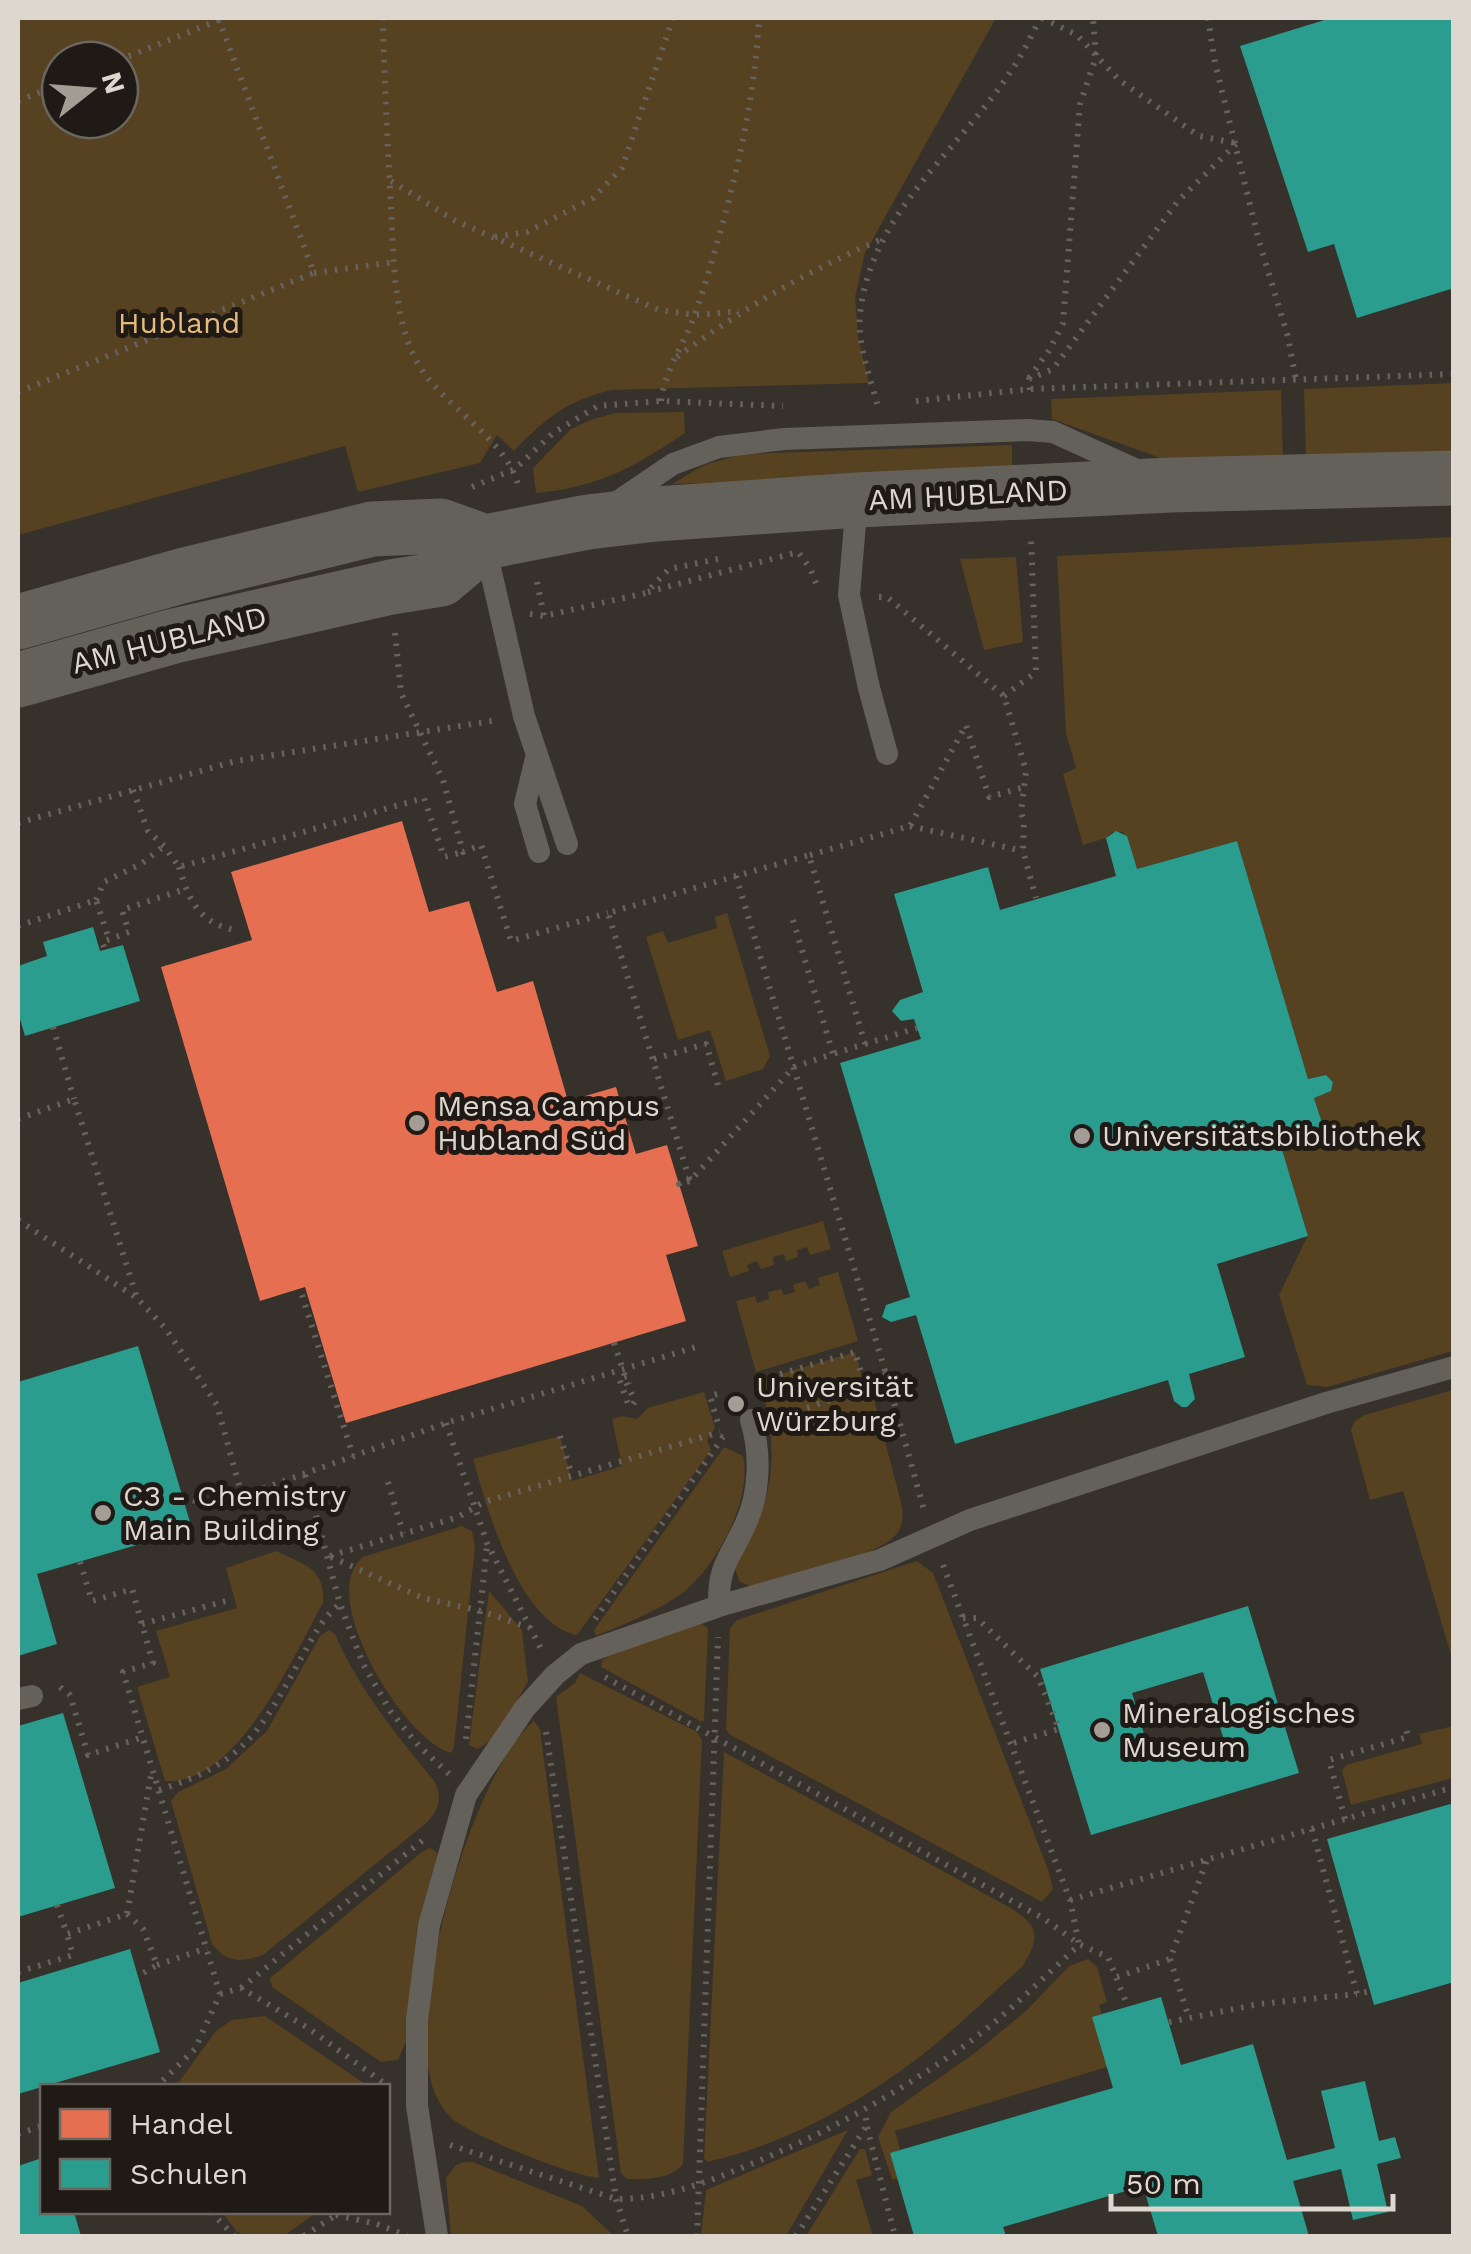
<svg xmlns="http://www.w3.org/2000/svg" width="1471" height="2254" font-family="'Work Sans',sans-serif">
	<rect width="100%" height="100%" fill="#36312a"/>
	<path fill="#564121" fill-rule="evenodd" d="M18,18H996L865,253L855,297L858,337L869,383L611,390C565,402 547,417 514,451L497,435L480,463L358,492L345,446L18,535ZM60,60H120V120H60Z
		M1453,383V456L1306,461L1304,389Z
		M1281,390L1283,463L1166,460L1052,419L1051,399Z
		M684,412L685,433C633,468 599,487 536,493L533,468L571,429L590,420L615,413Z
		M1012,445V474L672,484L704,465L743,454Z
		M1453,537V1351L1327,1387L1307,1385L1279,1295L1308,1235L1280,1143L1324,1129L1314,1098L1330,1091L1333,1082L1326,1075L1308,1079L1237,841L1137,869L1123,832H1112L1106,838L1083,845L1063,774L1076,768L1066,733L1057,556Z
		M1016,557L1023,642L984,650L960,559Z
		M727,913L770,1056L763,1069L726,1081L710,1030L678,1040L646,937L663,931L668,943L717,928L715,917Z
		M823,1221L831,1249L810,1255L807,1247L797,1250L798,1257L786,1261L784,1254L773,1257L774,1265L761,1269L757,1261L747,1265L749,1271L730,1277L722,1251Z
		M838,1272L858,1341L756,1372L736,1301L755,1296L757,1303L769,1299L768,1292L781,1289L784,1295L795,1292L793,1285L805,1281L809,1289L820,1285L818,1278Z
		M855,1352L863,1381H869L901,1502C903,1514 904,1522 898,1532C884,1556 783,1578 753,1587L740,1582L735,1570C741,1550 754,1532 761,1512C778,1468 772,1424 760,1380Z
		M1453,1390H1454L1453,1662L1403,1491L1370,1500L1351,1430L1354,1422L1364,1415Z
		M704,1392L715,1428L707,1440L711,1450L580,1631L576,1635C518,1621 487,1509 473,1459L560,1436L572,1481L622,1466L612,1419L622,1416L637,1419L648,1408Z
		M724,1447L743,1456C753,1499 716,1568 681,1594C656,1612 624,1624 596,1636L594,1630Z
		M462,1526L472,1531L475,1546L454,1747L451,1753C404,1741 315,1594 363,1557Z
		M276,1551C303,1564 326,1568 323,1603C293,1656 238,1786 165,1781L137,1687L170,1677L156,1631L237,1608L226,1568Z
		M917,1561L933,1573L1048,1869L1053,1889L1042,1902L729,1734L726,1729L730,1628L737,1620Z
		M489,1591L522,1630L528,1682L494,1738L478,1749L469,1745Z
		M701,1623L708,1629L704,1721H700L601,1667L602,1660L609,1656Z
		M329,1630L335,1634C359,1690 397,1735 435,1782C443,1800 438,1812 425,1824L263,1955C242,1962 227,1964 212,1944L171,1801L178,1792L226,1769L267,1731L320,1636Z
		M580,1673L697,1732L702,1740L683,2164C670,2180 647,2179 627,2179L621,2173L556,1697L575,1683Z
		M534,1721L540,1729L599,2178C571,2176 482,2139 458,2123C449,2117 443,2109 438,2100C398,2027 471,1773 534,1721Z
		M1453,1726V1778L1351,1805L1342,1771L1346,1765L1422,1744L1419,1734Z
		M724,1752L1009,1907C1040,1926 1041,1937 1022,1967C989,1996 957,2028 922,2055C860,2103 784,2145 707,2162L704,2158Z
		M430,1848L437,1852L436,1860L417,1927L406,2041L398,2060L381,2062L272,1987L270,1978L422,1852Z
		M1088,1959L1097,1967L1107,2002L1099,2005L1117,2064L895,2131L908,2180L892,2179L878,2137L891,2112L976,2052L1027,2010L1069,1966Z
		M265,2016L368,2086H176L216,2031L232,2020Z
		M848,2130L786,2236H701L706,2190Z
		M860,2149H865L872,2175L856,2180L873,2236H806Z
		M464,2162H473L582,2206L614,2236H451L446,2178L456,2165Z
		M222,2212H317L284,2236H245L236,2231Z"/>
	<path fill="#e76f51" d="M402,821L429,912L469,901L497,992L533,981L568,1101L616,1087L636,1154L667,1145L698,1246L666,1255L686,1321L346,1423L305,1287L260,1301L161,967L252,940L231,872Z"/>
	<path fill="#2a9d8f" fill-rule="evenodd" d="M1331,18H1454V288L1357,318L1334,244L1308,252L1240,46Z
		M1116,831L1127,836L1137,869L1237,841L1308,1079L1326,1075L1333,1082L1331,1091L1314,1098L1324,1129L1280,1143L1308,1236L1217,1264L1245,1357L1189,1374L1195,1399L1187,1407H1182L1174,1401L1168,1380L955,1444L916,1315L891,1322L882,1317L886,1305L910,1297L840,1063L921,1039L914,1019L901,1021L892,1011L900,1000L923,992L894,894L988,867L1000,910L1116,876L1106,838Z
		M93,927L100,951L123,945L140,1001L25,1036L18,1012V966L47,956L43,942Z
		M138,1346L192,1529L37,1574L57,1644L18,1656V1382Z
		M1248,1606L1299,1773L1091,1835L1040,1669ZM1203,1672L1224,1740L1152,1761L1132,1693Z
		M63,1713L115,1888L18,1917V1726Z
		M1454,1803V1982L1374,2005L1327,1839Z
		M130,1949L160,2052L18,2094V1983Z
		M1161,1997L1181,2065L1253,2044L1287,2160L1335,2148L1321,2091L1365,2081L1379,2141L1395,2137L1401,2158L1377,2164L1388,2212L1353,2220L1341,2169L1293,2181L1309,2236H1158L1143,2186L1003,2227L1006,2236H914L890,2153L1113,2088L1092,2017Z
		M42,2158V2212H74L81,2236H18V2166Z"/>
	<g fill="none" stroke-linecap="round" stroke-linejoin="round">
		<path stroke="#66625d" stroke-width="6" stroke-dasharray="2.5 8" stroke-linecap="butt" d="M383,18C384,82 388,145 391,209C394,256 393,309 412,352C435,406 508,435 519,489
			M1042,18L1077,35L1119,80L1199,136L1235,143
			M1208,18L1215,63L1259,241L1288,337L1296,380
			M119,60L219,20
			M18,101L60,84
			M391,181L454,220L659,310L695,315L739,311
			M495,237L527,232L593,198L622,168L673,18
			M314,273L394,262
			M677,357C742,309 807,271 882,239
			M1029,378L1050,349L1063,323L1080,104L1096,57L1093,18
			M1030,390L1029,379L1053,369L1178,201L1236,144
			M18,392L314,273L219,20L225,18
			M661,401C665,368 687,340 697,309C727,216 754,115 759,18
			M916,401L1030,389L1454,374
			M877,404C870,376 857,344 860,314C871,212 958,152 1011,71C1023,54 1031,35 1041,18
			M472,487L515,469L553,433L598,406L661,401L783,406
			M537,582L544,616
			M648,592L798,552L810,568L818,588
			M879,597H887L1004,696L1026,771L1021,812L1024,821L1023,851L1036,898
			M530,614L544,616L646,593L669,569L718,559
			M395,633L401,693L443,780L463,852L481,845L511,941L608,913
			M1004,696L1036,672L1031,538
			M133,790L148,831L164,846L179,867L424,798L444,857L463,852
			M18,823L236,761L498,720
			M910,826L1023,851
			M810,855L910,826L966,725L989,797L1025,787
			M179,867C190,903 199,923 238,931
			M736,876L886,1374L882,1381L886,1374L924,1510
			M96,900L104,882L141,864L164,846
			M793,920L833,1054L794,1067L690,1181L679,1184L689,1178L608,913L809,855L865,1044L833,1054
			M18,926L96,900L108,937
			M104,947L102,942L129,932L122,910L185,889
			M53,1027L74,1099
			M865,1044L917,1028
			M654,1059L706,1044L718,1085
			M18,1119L74,1099L137,1298
			M18,1220L137,1298L166,1329L217,1405L242,1496
			M302,1295L353,1456
			M614,1343L626,1379V1382L635,1401L632,1406L628,1404L619,1378L627,1376L629,1384
			M760,1380L855,1352L866,1389
			M717,1394L710,1396L719,1427
			M777,1417L866,1389L885,1375
			M446,1423L487,1543L542,1651
			M560,1436L572,1476
			M305,1475L340,1604L363,1664L391,1712L419,1746L449,1774
			M388,1482L403,1533
			M183,1497L208,1505L242,1496L446,1423L696,1347
			M330,1556L458,1517L484,1502L720,1432
			M331,1557L423,1598L481,1611L530,1628
			M80,1562L92,1601L132,1589L153,1663L123,1672L220,1994L195,2049L157,2086
			M943,1565L1070,1900L1079,1944
			M963,1618H977L1038,1677L1059,1729L1010,1744
			M595,1619L723,1437L728,1436
			M142,1624L226,1601
			M605,1677L1043,1918L1079,1944L1108,1957L1128,2007
			M60,1687L70,1695L88,1755L143,1737
			M546,1732L616,2199L628,2236
			M466,1739L487,1547
			M159,1790C242,1764 260,1733 300,1660C312,1639 321,1619 340,1604
			M1345,1819L1329,1760L1408,1737L1405,1726
			M1312,1829L1357,1994L1370,1991
			M1070,1900L1454,1787
			M57,1905L67,1934L127,1914L152,1769
			M127,1914L143,1929L157,1965L138,1976
			M1170,1959L1188,2015
			M157,1965L207,1948
			M18,1972L73,1955L67,1934
			M1117,1977L1170,1959L1207,1860
			M241,1988L423,1840
			M220,1994L241,1988L308,2028L388,2086
			M1169,2022L1259,2004L1357,1994
			M867,2127L895,2236
			M18,2134L42,2126
			M450,2145L616,2199C666,2199 710,2181 756,2162C830,2131 898,2093 964,2046C1003,2018 1043,1978 1079,1945
			M211,2212L234,2236
			M336,2215L377,2224L407,2236
			M304,2236L336,2215
			M697,2236L718,1637
			M796,2236L867,2125L865,2111"/>
		<path stroke="#64605a" stroke-width="22" d="M857,500L849,595L869,688L887,754
			M611,506L673,464L719,447L784,439L1028,430L1053,432L1139,471
			M485,546L524,716L567,844
			M537,754L525,804L539,852
			M719,1606C718,1564 730,1559 746,1523C760,1492 761,1453 751,1420
			M18,1699L32,1696
			M437,2236L417,2106V2020L429,1925L466,1795L525,1708L555,1675L581,1654L719,1606L880,1560L970,1520L1326,1403L1454,1367"/>
		<path stroke="#64605a" stroke-width="55" d="M18,622L181,576L372,529L441,526L485,542
			M18,680L174,636L391,587L441,579L485,542L588,522L656,514L857,500L1171,485L1454,478"/>
	</g>
	<g fill="#a39d95" stroke="#1f1a15" stroke-width="4">
		<circle cx="417" cy="1123" r="10"/>
		<circle cx="1082" cy="1136" r="10"/>
		<circle cx="736" cy="1404" r="10"/>
		<circle cx="103" cy="1513" r="10"/>
		<circle cx="1102" cy="1730" r="10"/>
	</g>
	<g text-anchor="middle" stroke-width="10" stroke-linejoin="round" paint-order="stroke">
		<g font-size="30" fill="#e4ba7d" stroke="#1f1a15">
			<text x="179" y="333">Hubland</text>
		</g>
		<g font-size="30" fill="#ddd7cf" stroke="#1f1a15">
			<text transform="translate(968 495) rotate(-3)" y="10">AM HUBLAND</text>
			<text transform="translate(169 640) rotate(-14)" y="10">AM HUBLAND</text>
		</g>
		<g font-size="30" fill="#ddd7cf" stroke="#1f1a15" text-anchor="start">
			<text x="437" y="1116">Mensa Campus<tspan x="437" dy="34">Hubland Süd</tspan></text>
			<text x="1102" y="1146">Universitätsbibliothek</text>
			<text x="756" y="1397">Universität<tspan x="756" dy="34">Würzburg</tspan></text>
			<text x="123" y="1506">C3 - Chemistry<tspan x="123" dy="34">Main Building</tspan></text>
			<text x="1122" y="1723">Mineralogisches<tspan x="1122" dy="34">Museum</tspan></text>
		</g>
	</g>
	<rect width="1471" height="2254" fill="none" stroke="#ddd7cf" stroke-width="40"/>
	<rect x="40" y="2084" width="350" height="130" fill="#1f1a15" stroke="#6b665f" stroke-width="2.5"/>
	<rect x="60" y="2109" width="50" height="30" fill="#e76f51" stroke="#6b665f" stroke-width="2.5"/>
	<text x="130" y="2134" font-size="30" fill="#ddd7cf">Handel</text>
	<rect x="60" y="2159" width="50" height="30" fill="#2a9d8f" stroke="#6b665f" stroke-width="2.5"/>
	<text x="130" y="2184" font-size="30" fill="#ddd7cf">Schulen</text>
	<g transform="translate(90 90) rotate(73)"><circle r="48" fill="#1f1a15" stroke="#6b665f" stroke-width="2.5"/>
	<path d="M0-8L18 38L0 25L-18 38Z" fill="#a39d95"/>
	<text y="-15" font-size="28" font-weight="bold" text-anchor="middle" fill="#ddd7cf">N</text>
	</g>
	<path d="M1111 2194v15h282v-15" fill="none" stroke="#ddd7cf" stroke-width="5"/>
	<text x="1126" y="2194" font-size="30" fill="#ddd7cf" stroke="#1f1a15" stroke-width="8" paint-order="stroke">50 m</text>
</svg>
